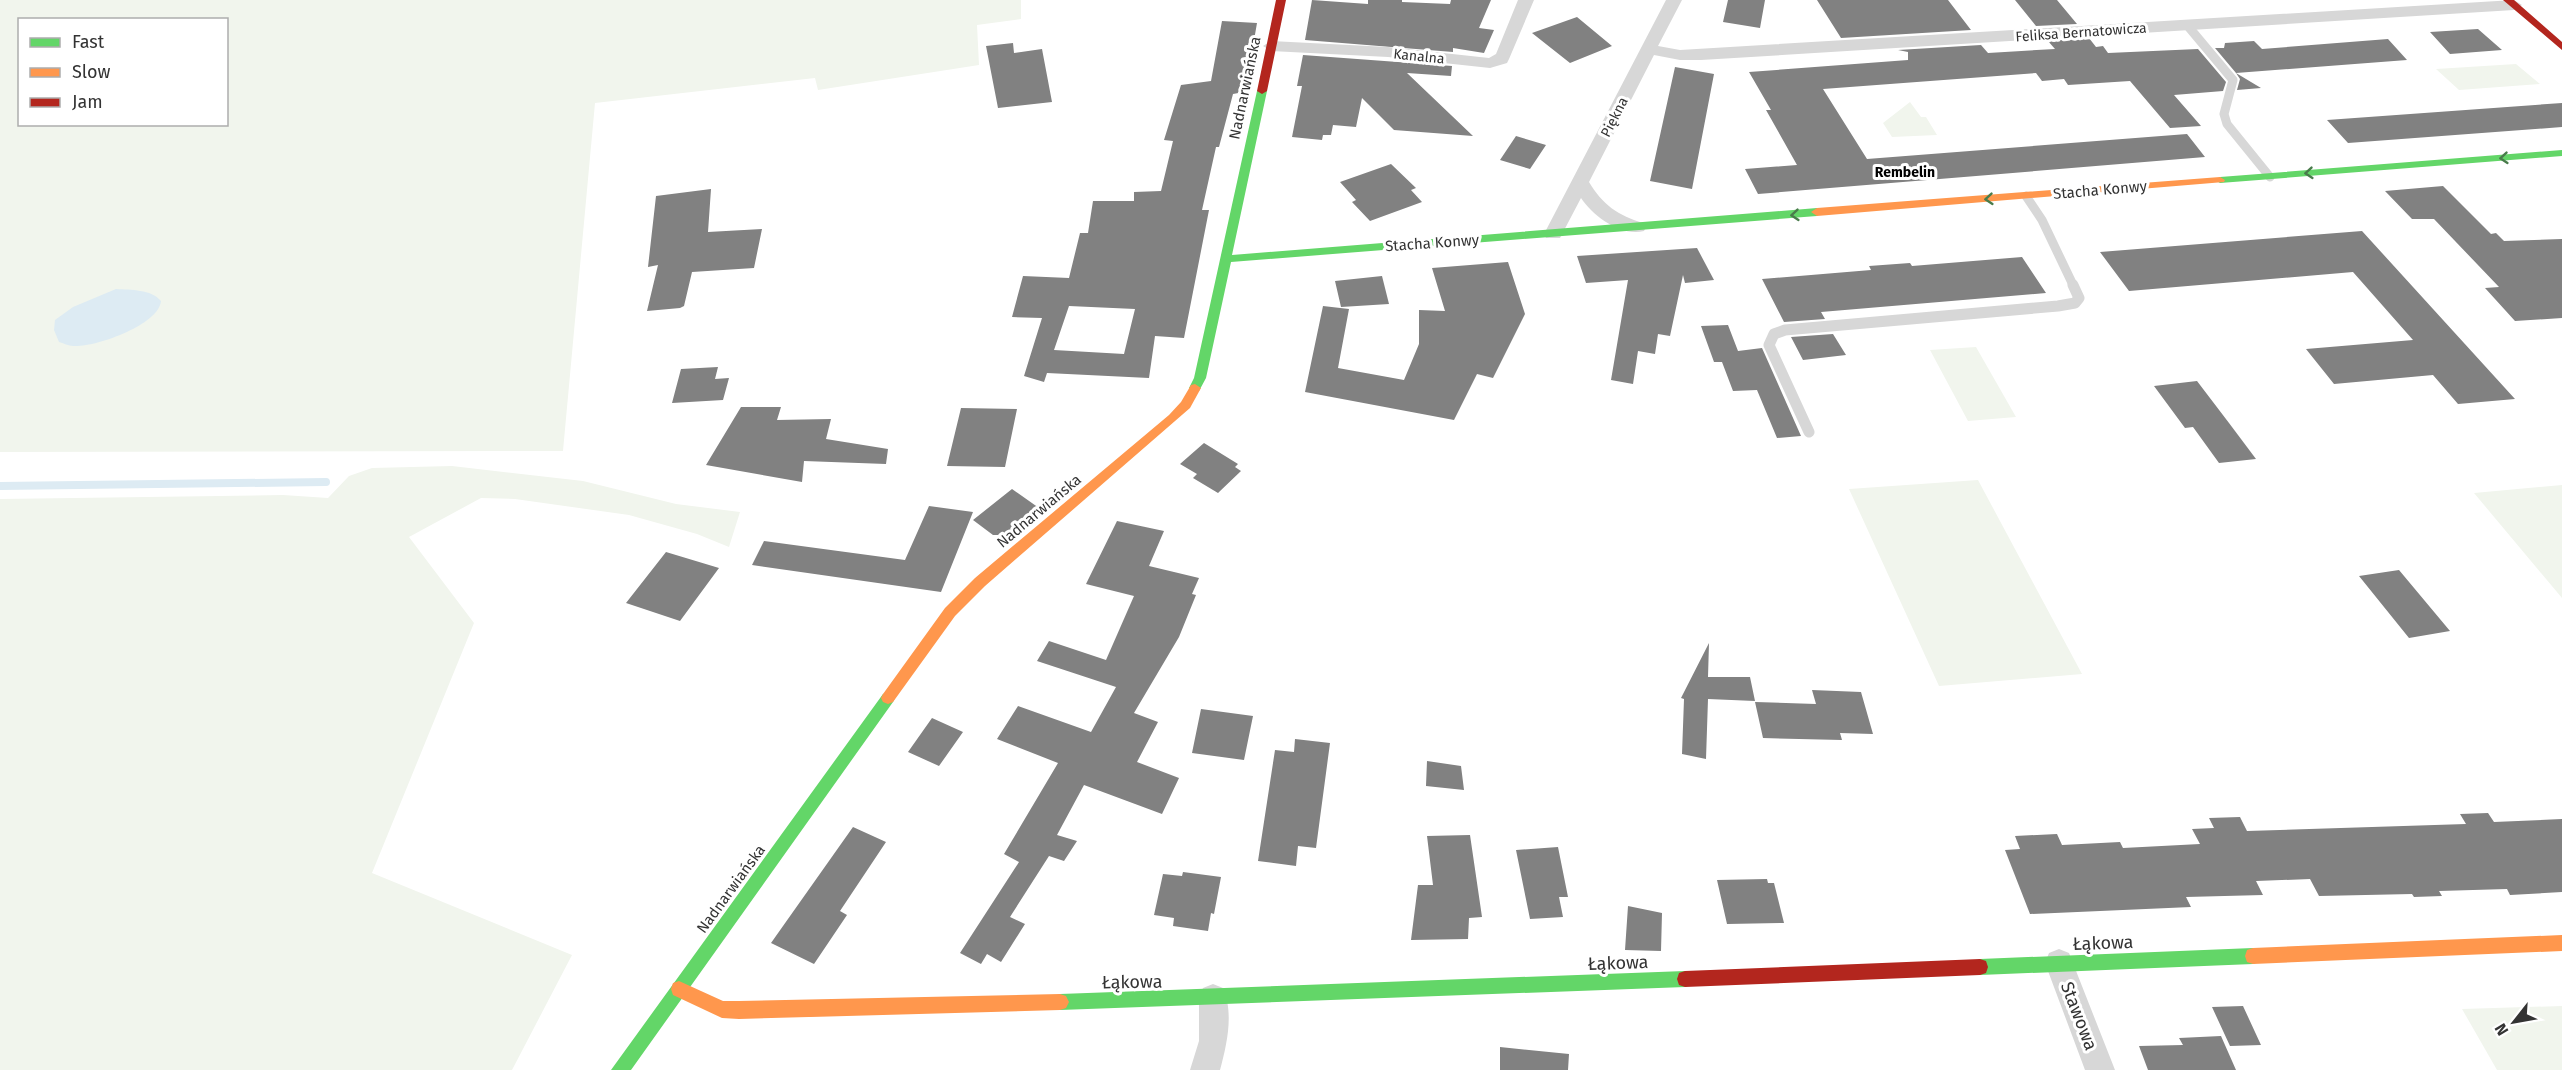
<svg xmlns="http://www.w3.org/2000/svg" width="2562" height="1070" font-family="'Fira Sans',sans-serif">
	<rect width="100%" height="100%" fill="#fff"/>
	<path fill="#f1f5ed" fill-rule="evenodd" d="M0,0H1021V19L977,25L979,65L818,90L815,78L595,103L563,451L0,452ZM20,20H226V124H20Z
		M2516,64L2540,84L2459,90L2436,69Z
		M1910,102L1921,117H1926L1937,135L1892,137L1883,123Z
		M1976,347L2016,417L1968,421L1930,350Z
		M452,466L583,481L676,504L740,512L729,547L697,534L629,515L515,499L481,498L409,537L474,623L372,873L572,955L512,1070H0V499L283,495L328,498L349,476L372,468Z
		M1978,480L2082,674L1939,686L1849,489Z
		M2562,485V598L2474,493Z
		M2562,1006V1070H2497L2462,1009Z"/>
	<path fill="#ddebf3" d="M116,289C131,290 151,289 161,301C159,325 94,348 73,346C69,346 63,343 59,342L54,330L55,320L73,307Z"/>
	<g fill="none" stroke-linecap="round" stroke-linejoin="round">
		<path stroke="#ddebf3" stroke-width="8" d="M0,486L326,482"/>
	</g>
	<path fill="#818181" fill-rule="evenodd" d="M1312,0L1368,4V0H1402V2L1450,4L1451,0H1491L1479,28L1494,30L1484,53L1453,48V52L1305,40Z
		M1728,0H1765L1760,28L1723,22Z
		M1817,0H1948L1971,30L1841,38Z
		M2015,0H2057L2077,24L2036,26Z
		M1577,17L1612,46L1570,63L1532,33Z
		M1222,21L1257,23L1248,75H1243L1244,92L1233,94L1219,147H1216L1202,210H1209L1184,338L1155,336L1149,378L1047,373L1044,382L1024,376L1042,318L1012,317L1023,276L1069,278L1080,233H1088L1093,201H1134V192L1161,191L1173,141L1164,140L1181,85L1211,81ZM1069,306L1135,309L1124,354L1054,350Z
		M2478,29L2502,50L2450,54L2430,32Z
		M2089,38L2096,47L2103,46L2108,53L2198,49L2226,82L2223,91L2174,95L2201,126L2170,128L2130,81L2068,85L2064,79L2042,81L2036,73L1823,89L1867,159L2187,134L2205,157L1758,194L1745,169L1797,165L1766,110H1771L1749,72L1908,60V52L1898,50L1981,45L1988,53L2055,49L2048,41Z
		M2388,39L2407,60L2236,73L2215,48H2224L2225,43L2254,41L2262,49Z
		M1013,43L1014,53L1042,49L1052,102L998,108L986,46Z
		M1303,55L1452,66L1451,76L1407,73L1473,136L1394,130L1362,98L1356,127L1333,125L1331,135H1323L1322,140L1292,137L1302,86H1297Z
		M1675,67L1714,74L1692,189L1650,181Z
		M2236,73L2261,88L2237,90L2240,79Z
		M2562,103V127L2348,143L2327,120Z
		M1516,136L1546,145L1530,169L1500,160Z
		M1391,164L1416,188L1411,190L1422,202L1370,221L1352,202L1356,200L1340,182Z
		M2443,186L2491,234L2496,233L2504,241L2562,239V318L2515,321L2485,288L2499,287L2434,219H2412L2385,191Z
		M711,189L708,232L762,229L754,268L692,272L684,306L680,308L647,311L658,265L648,267L656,196Z
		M2362,231L2515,399L2458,404L2433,375L2334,384L2306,349L2413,340L2353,272L2129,291L2100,252Z
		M1697,248L1714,280L1685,283L1683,275L1670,336L1658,334L1655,354L1638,351L1633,384L1611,380L1628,280L1586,283L1577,256Z
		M2022,257L2046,293L1821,312L1825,319L1784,322L1762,279L1871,270L1869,266L1910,263L1912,266Z
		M1508,262L1525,314L1493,378L1477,374L1454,420L1305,392L1323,306L1349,309L1338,368L1404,380L1419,344V310L1445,311L1432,268Z
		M1382,276L1389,304L1341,307L1335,281Z
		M1728,325L1738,351L1762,348L1801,436L1777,438L1757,390L1733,391L1722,362H1714L1701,326Z
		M1833,334L1846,355L1803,360L1791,337Z
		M718,367L715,379L729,378L723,400L672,403L681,369Z
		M2197,381L2229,423L2256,459L2219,463L2193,427L2185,428L2154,386Z
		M741,407H781L777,420L831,419L826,439L888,449L886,464L804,461L802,482L706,465Z
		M961,408L1017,409L1005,467L947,466Z
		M1204,443L1238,464L1235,467L1241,471L1218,493L1193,478L1197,474L1180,464Z
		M1012,489L1039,508L1006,535H993L973,520Z
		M929,506L973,512L941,592L752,565L764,541L905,560Z
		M1117,521L1164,531L1149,566L1199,578L1192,594L1196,595L1179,637L1134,713L1158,722L1137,762L1179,778L1162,814L1084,785L1057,835L1077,841L1064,861L1049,856L1010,917L1025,924L1001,962L987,954L981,964L960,953L1019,862L1004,854L1058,763L997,739L1018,706L1091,732L1116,687L1037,661L1049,641L1106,660L1134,596L1086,584Z
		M666,552L719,568L680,621L626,603Z
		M2399,570L2450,631L2409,638L2359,576Z
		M1709,643L1708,677H1750L1755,701L1708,699L1706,759L1682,754L1684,699L1681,698Z
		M1812,690L1861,692L1873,734L1840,733L1842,740L1763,738L1755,702L1816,704Z
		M1201,709L1253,716L1244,760L1192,753Z
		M932,718L963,732L939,766L908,752Z
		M1295,739L1330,743L1316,848L1298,846L1296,866L1258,861L1275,750L1294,752Z
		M1427,761L1461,766L1464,790L1426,786Z
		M2488,813L2494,822L2562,819V892L2510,895L2507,889L2439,891L2442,896L2414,897L2412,894L2319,896L2310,879L2256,881L2263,895L2186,897L2191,907L2030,914L2005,850L2020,849L2015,836L2057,834L2062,845L2120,842L2123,848L2200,844L2192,829L2214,828L2209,818L2240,817L2247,831L2466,824L2460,814Z
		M853,827L886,842L840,911L847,915L814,964L771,943Z
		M1470,835L1482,917L1469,918L1468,939L1411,940L1418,885H1433L1427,836Z
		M1558,847L1568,897H1559L1563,917L1530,919L1516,850Z
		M1183,872L1221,877L1214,914L1211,913L1208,931L1173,926L1174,918L1154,915L1163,874L1182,876Z
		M1767,879L1768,883H1774L1784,923L1727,924L1717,880Z
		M1628,906L1662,913L1661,951L1625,950Z
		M2243,1006L2261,1045L2230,1046L2212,1007Z
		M2221,1036L2236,1070H2148L2139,1046L2183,1045L2179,1038Z
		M1500,1047L1569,1054L1568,1070H1500Z"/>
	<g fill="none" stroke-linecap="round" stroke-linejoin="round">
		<path stroke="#d7d7d7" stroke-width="9" d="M2187,25L2233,80L2224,114L2227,124L2270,177
			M2026,196L2042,220L2074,287"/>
		<path stroke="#d7d7d7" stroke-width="11" d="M1809,432L1769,345L1774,334L1785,330L2058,306L2075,303L2079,298L2073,285"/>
		<path fill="#d7d7d7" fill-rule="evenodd" d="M1518,0H1534L1509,59L1507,63L1490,68L1388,57L1271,51L1263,46L1271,41L1388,47L1489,58L1496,54Z
			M1666,0H1682L1658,46L1680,50L2514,0L2522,5L2514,10L1701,60H1680L1654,55L1589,182C1602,204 1618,216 1644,223L1646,227L1644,231C1621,237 1593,216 1581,198L1560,238H1546L1544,234Z
			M2059,949L2069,953L2115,1070H2085L2045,963L2049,953Z
			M1213,984L1223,988C1234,1013 1227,1044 1220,1070H1190L1199,1041V998L1203,988Z"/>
		<path fill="#63d668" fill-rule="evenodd" d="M1262,88L1267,91L1232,255L1817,208L1823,212L1817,216L1231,262L1206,378L1199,391L1195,392L1189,388L1194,378L1257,91Z
			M2562,150V156L2220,183L2215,180L2220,177Z
			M888,692L893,694L895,698L893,702L631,1070H611L883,694Z
			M2253,948L2259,950L2261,956L2259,962L2253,964L1980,975L1974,973L1972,967L1974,961L1980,959Z
			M1685,971L1691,973L1693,979L1691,985L1685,987L1060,1010L1054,1008L1051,1002L1054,996L1060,994Z"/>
		<path fill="#ff974d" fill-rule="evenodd" d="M2220,177L2225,180L2224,182L1817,216L1811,212L1817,208Z
			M1195,384L1201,388L1190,408L985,586L955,616L893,702L888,704L883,702L881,698L883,694L945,608L975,578L1169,415L1181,402L1191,385Z
			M2562,935V951L2253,964L2247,962L2245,956L2247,950L2253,948Z
			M679,981L723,1001H739L1060,994L1066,996L1069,1002L1066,1008L1060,1010L739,1019L722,1018L673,995L671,989L673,983Z"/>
		<path fill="#b3261e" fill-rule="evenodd" d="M1276,0H1286L1267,91L1262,94L1257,91Z
			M2503,0H2514L2562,42V50Z
			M1980,959L1986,961L1988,967L1986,973L1980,975L1685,987L1679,985L1677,979L1679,973L1685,971Z"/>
	</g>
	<defs><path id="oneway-chevron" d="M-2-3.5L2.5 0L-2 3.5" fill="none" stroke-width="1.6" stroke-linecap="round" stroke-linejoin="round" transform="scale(1.5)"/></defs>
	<g stroke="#497c4b">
		<use href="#oneway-chevron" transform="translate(2504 158) rotate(175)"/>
		<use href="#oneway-chevron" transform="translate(2309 173) rotate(175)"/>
		<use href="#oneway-chevron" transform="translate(1989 199) rotate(175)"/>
		<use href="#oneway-chevron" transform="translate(1795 215) rotate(175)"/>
	</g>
	<g text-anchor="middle" stroke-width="6" stroke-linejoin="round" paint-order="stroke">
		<g font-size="14" fill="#333" stroke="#fff">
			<text transform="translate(2081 32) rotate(-4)" y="5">Feliksa Bernatowicza</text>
			<text transform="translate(1419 56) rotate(6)" y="5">Kanalna</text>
			<text transform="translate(1614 117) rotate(-63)" y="5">Piękna</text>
		</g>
		<g font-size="14" font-weight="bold" fill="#000" stroke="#fff">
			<text x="1905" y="177">Rembelin</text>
		</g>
		<g font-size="15" fill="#333" stroke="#fff">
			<text transform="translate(1245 88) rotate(-78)" y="5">Nadnarwiańska</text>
			<text transform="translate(2100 190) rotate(-5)" y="5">Stacha Konwy</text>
			<text transform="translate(1432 243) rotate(-4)" y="5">Stacha Konwy</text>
			<text transform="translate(1039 511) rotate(-40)" y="5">Nadnarwiańska</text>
			<text transform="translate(731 889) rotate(-54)" y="5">Nadnarwiańska</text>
		</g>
		<g font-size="18" fill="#333" stroke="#fff">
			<text transform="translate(2103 943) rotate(-2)" y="6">Łąkowa</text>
			<text transform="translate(1618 963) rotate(-2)" y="6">Łąkowa</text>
			<text transform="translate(1132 982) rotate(-1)" y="6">Łąkowa</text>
			<text transform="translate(2079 1016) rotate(69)" y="6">Stawowa</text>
		</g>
	</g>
	<rect x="18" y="18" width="210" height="108" fill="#ffffff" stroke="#adadad" stroke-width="1.5"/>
	<rect x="30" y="38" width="30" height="9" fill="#63d668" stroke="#adadad" stroke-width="1.5"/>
	<text x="72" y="48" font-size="18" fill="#333333">Fast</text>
	<rect x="30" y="68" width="30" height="9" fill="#ff974d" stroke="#adadad" stroke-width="1.5"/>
	<text x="72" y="78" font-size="18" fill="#333333">Slow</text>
	<rect x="30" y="98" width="30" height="9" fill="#b3261e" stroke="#adadad" stroke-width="1.5"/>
	<text x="72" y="108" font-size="18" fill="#333333">Jam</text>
	<g transform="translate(2514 1022) rotate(239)" stroke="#ffffff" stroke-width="4.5" paint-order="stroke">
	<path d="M0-4.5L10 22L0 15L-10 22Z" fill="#333333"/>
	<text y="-9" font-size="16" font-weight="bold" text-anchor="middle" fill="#333333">N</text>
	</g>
</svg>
